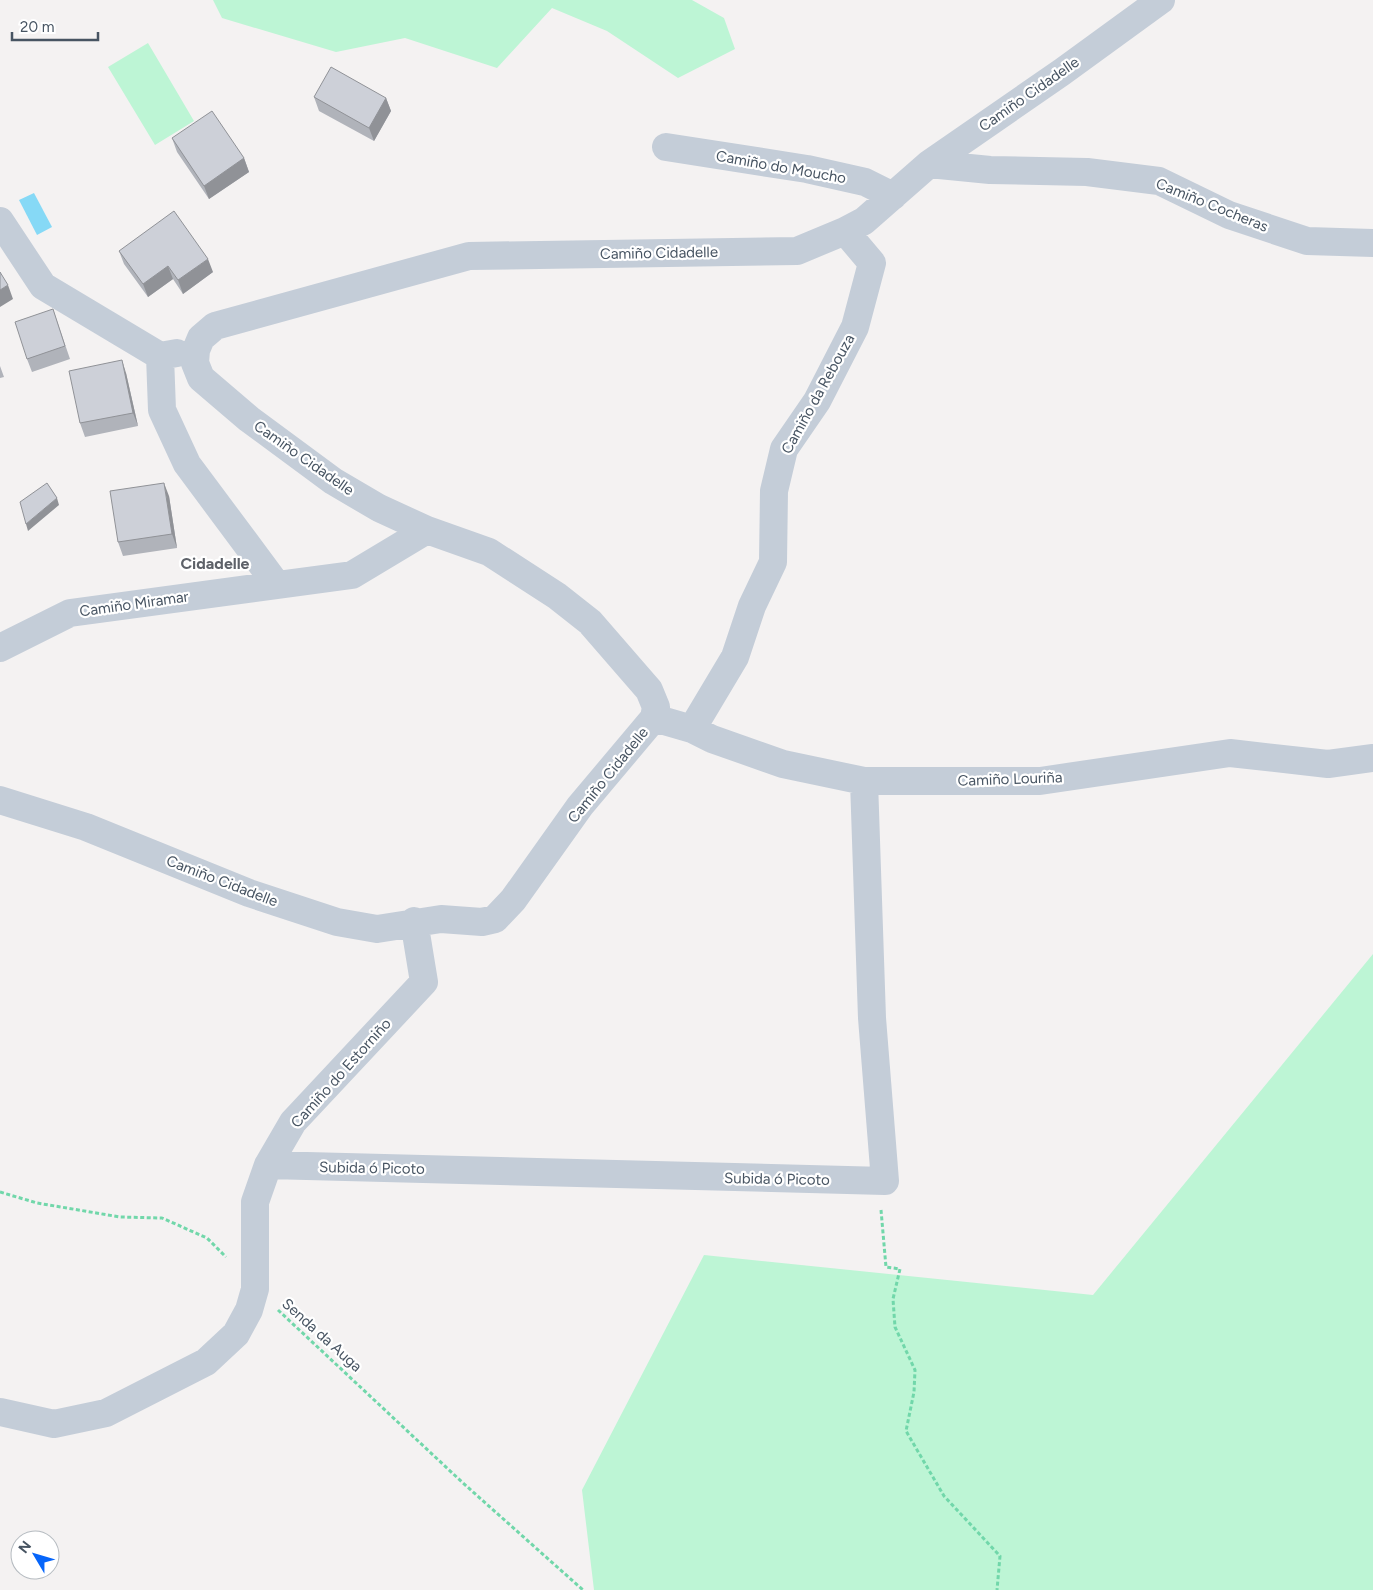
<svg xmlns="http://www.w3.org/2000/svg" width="1373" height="1590" font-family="Figtree,sans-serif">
	<rect width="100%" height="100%" fill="#f4f2f2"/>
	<path fill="#bdf5d5" d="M213,0H692L724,18L735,49L678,78L607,31L552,8L497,68L405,38L336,52L222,18Z
		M148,43L194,121L155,145L108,67Z
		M1373,954V1590H594L582,1490L704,1255L1093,1295Z"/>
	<path fill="#86d9f6" d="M34,193L52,227L37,235L19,200Z"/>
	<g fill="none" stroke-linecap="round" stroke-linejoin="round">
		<path stroke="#71d7aa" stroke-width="3" stroke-dasharray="4 2.5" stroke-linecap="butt" d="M0,1192L37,1203L120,1217L162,1218L207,1238L226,1257
			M881,1210L886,1267L900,1269L893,1299L895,1327L915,1370L914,1392L906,1431L944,1496L1000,1556L997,1590
			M278,1310L463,1483L583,1590"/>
		<path stroke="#c4cdd8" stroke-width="28" d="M666,147L807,169L865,182L893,196
			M929,164L990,170L1087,172L1159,181L1229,215L1307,241L1373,243
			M0,221L43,286L160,356L177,353
			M160,356L162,410L187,464L277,585
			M0,648L70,613L352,575L427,530
			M654,718L692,729L712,739L783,764L864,781H1040L1230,753L1328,764L1373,758
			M692,729L735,657L752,606L773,562L774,491L784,449L817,401L855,327L872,263L845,231
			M0,800L86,827L249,893L337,922L377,929L441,919L482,922L495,919L513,900L580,806L654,718L656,707L649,690L590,622L557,596L489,552L427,530L379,508L333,481L249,419L201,378L195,363L196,350L201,338L215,326L469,256L797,251L845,231L864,221L929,164L1062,72L1161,0
			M268,1165L885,1181L872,1018L864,781
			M0,1412L54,1424L106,1413L206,1362L236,1334L249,1310L255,1289V1202L268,1165L293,1122L424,982L414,921"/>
	</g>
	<path fill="#b0b3ba" d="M314,97L386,98L391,111L374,141L319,111Z
		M172,138L244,158L249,172L209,199L177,152Z
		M119,251L213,272L183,294L173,279L148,297L124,264Z
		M53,309L70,359L32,372L27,359Z
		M0,366L4,377L0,378Z
		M126,373L138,426L85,437L80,423Z
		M169,496L177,548L123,556L118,542Z"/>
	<path fill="#909297" d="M386,98L391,111L374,141L369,128Z
		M244,158L249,172L209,199L204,186Z
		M208,259L213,272L183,294L178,280Z
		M168,266L173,279L148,297L143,284Z
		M8,285L13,299L0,307V290Z
		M122,360L126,373L138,426L133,413Z
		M164,483L169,496L177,548L172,534Z
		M57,498L59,505L28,531L26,524Z"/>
	<path fill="#cdd0d8" stroke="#909297" d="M331,67L386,98L369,128L314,97Z
		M212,111L244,158L204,186L172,138Z
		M174,211L208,259L178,280L168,266L143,284L119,251Z
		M0,272L8,285L0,290Z
		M53,309L65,346L27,359L15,322Z
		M122,360L133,413L80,423L69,371Z
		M47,483L57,498L26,524L20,502Z
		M164,483L172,534L118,542L110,491Z"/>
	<g text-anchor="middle" stroke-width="4.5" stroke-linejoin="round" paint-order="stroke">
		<g font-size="15" fill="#475462" stroke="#fff">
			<text transform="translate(1029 94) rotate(-35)" y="5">Camiño Cidadelle</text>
			<text transform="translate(781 167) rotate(10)" y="5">Camiño do Moucho</text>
			<text transform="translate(1212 205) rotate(22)" y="5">Camiño Cocheras</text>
			<text transform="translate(659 253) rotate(-1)" y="5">Camiño Cidadelle</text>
			<text transform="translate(818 394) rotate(-61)" y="5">Camiño da Rebouza</text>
			<text transform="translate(304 458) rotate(35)" y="5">Camiño Cidadelle</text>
			<text transform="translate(134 604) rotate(-8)" y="5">Camiño Miramar</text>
			<text transform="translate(608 775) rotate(-51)" y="5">Camiño Cidadelle</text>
			<text transform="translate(1010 779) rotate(-2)" y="5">Camiño Louriña</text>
			<text transform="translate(222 881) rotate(21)" y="5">Camiño Cidadelle</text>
			<text transform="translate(341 1073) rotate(-48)" y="5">Camiño do Estorniño</text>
			<text transform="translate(372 1168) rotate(1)" y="5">Subida ó Picoto</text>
			<text transform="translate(777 1179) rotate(1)" y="5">Subida ó Picoto</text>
			<text transform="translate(322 1335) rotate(42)" y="5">Senda da Auga</text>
		</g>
		<g font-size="16" font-weight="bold" fill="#5d6168" stroke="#fff">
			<text x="215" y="569">Cidadelle</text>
		</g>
	</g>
	<g transform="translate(35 1555) rotate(308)"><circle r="24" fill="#ffffff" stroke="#b5bbc0"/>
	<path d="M0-4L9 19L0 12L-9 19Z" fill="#0665fa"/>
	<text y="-8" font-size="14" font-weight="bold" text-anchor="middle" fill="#475462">N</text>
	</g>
	<path d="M12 32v8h86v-8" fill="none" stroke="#475462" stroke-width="2.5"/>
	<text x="20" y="32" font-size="15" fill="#475462" stroke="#ffffff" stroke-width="4" paint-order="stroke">20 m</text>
</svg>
